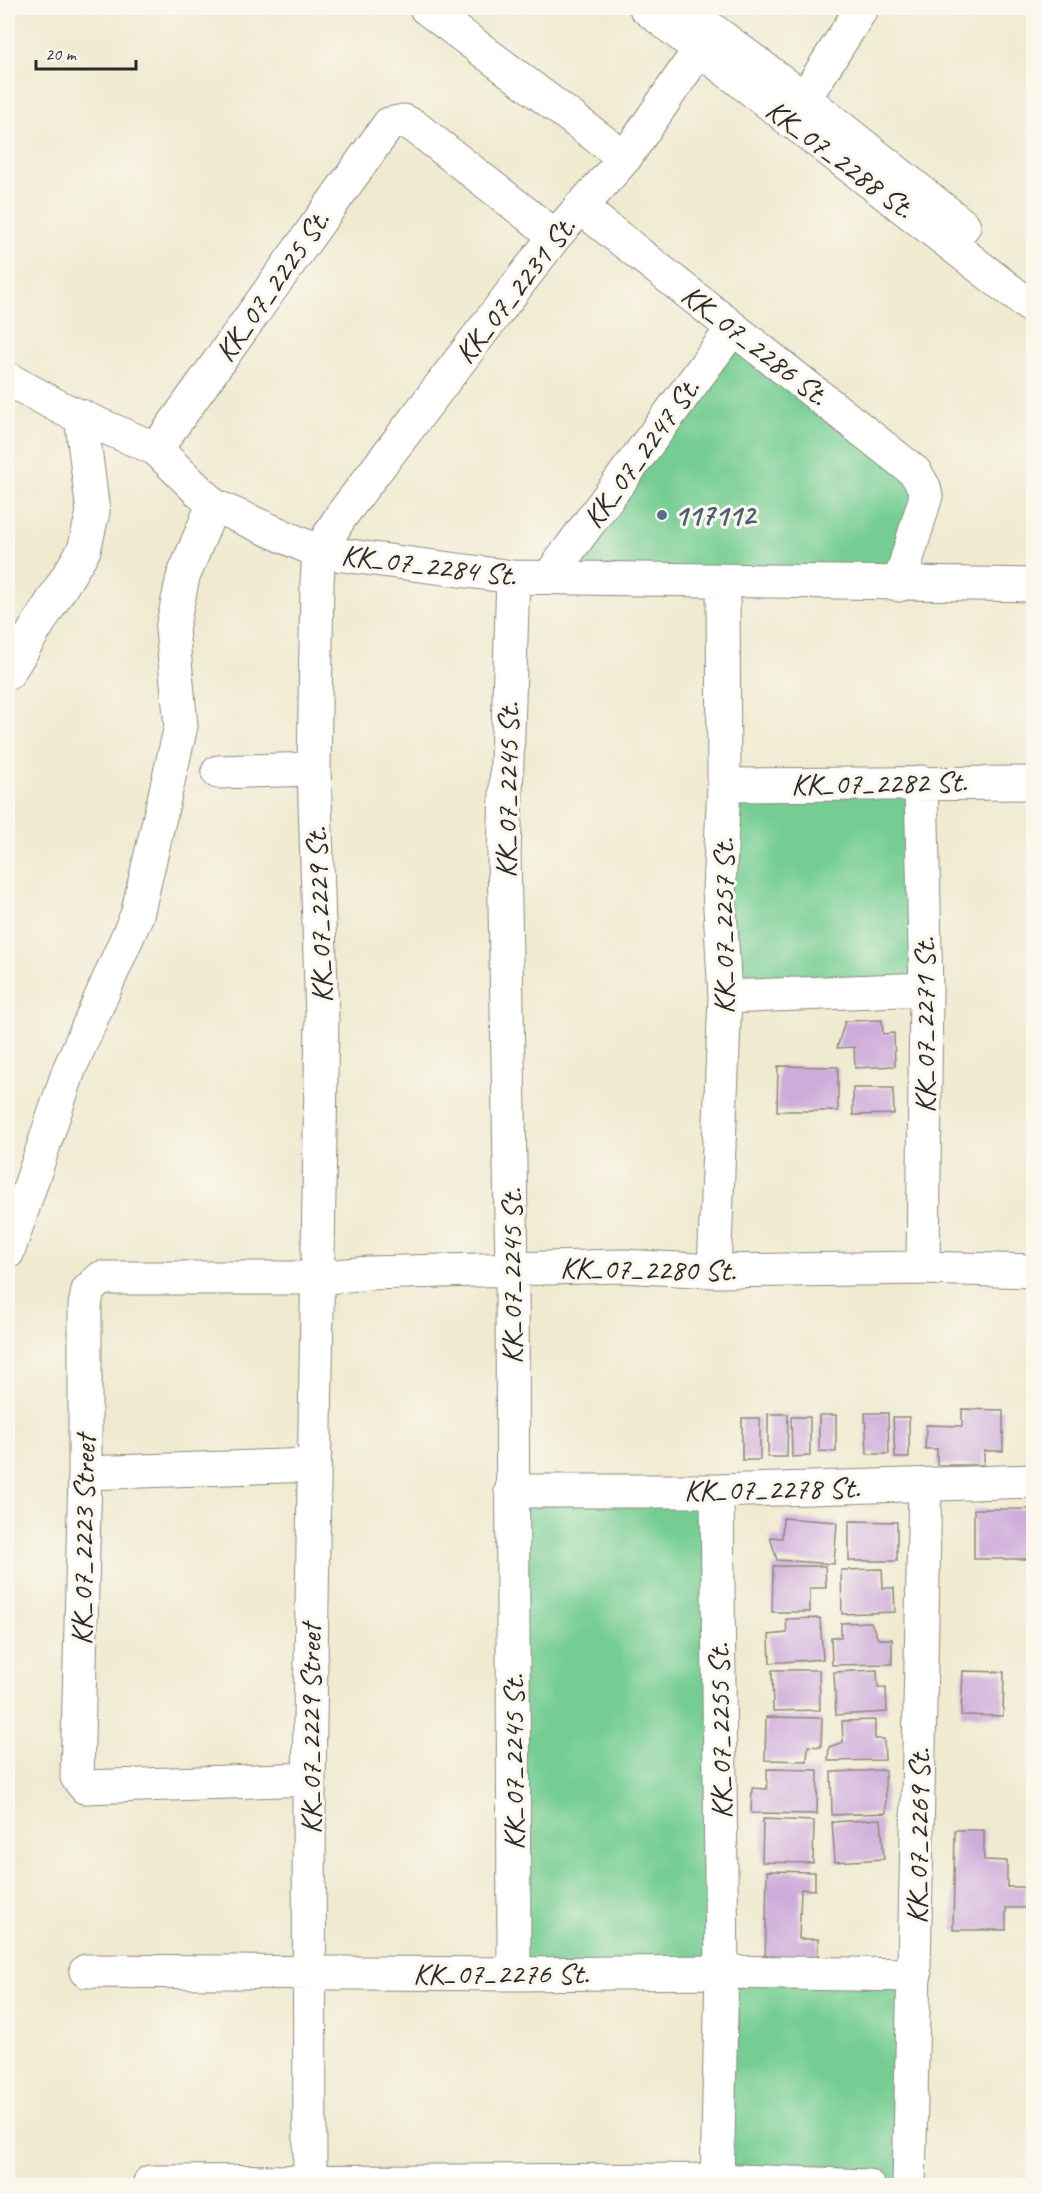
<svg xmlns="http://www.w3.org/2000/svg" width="1041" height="2193" font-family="Caveat,sans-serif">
	<rect width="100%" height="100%" fill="#fbf7ec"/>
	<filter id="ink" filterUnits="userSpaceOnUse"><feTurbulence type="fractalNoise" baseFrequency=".0167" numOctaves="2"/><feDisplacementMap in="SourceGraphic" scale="12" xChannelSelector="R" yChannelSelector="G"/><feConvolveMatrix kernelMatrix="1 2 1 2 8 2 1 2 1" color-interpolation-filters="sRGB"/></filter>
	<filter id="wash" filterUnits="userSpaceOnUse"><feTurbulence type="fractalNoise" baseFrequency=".008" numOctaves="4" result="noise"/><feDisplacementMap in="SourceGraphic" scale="24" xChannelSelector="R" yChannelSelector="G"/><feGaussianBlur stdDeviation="1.35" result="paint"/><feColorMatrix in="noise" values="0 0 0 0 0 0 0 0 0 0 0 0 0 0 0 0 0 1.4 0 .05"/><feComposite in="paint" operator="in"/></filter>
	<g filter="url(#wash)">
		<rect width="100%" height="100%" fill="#efead0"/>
		<path fill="#74cd93" stroke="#507c5f" stroke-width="1.5" d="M733,328L924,487L899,585L549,577Z
			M921,782L926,989L725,997L724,785Z
			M511,1491H717L722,1971L915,1975L909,2185L717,2180L722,1972L514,1974Z"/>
		<g id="blocks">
			<path fill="#ceabdb" d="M882,1020L883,1034L894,1033L895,1066L855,1068L854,1047L837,1048L845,1021Z
				M778,1066L838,1067V1111H777Z
				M853,1088H893L894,1114L853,1115Z
				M962,1409L1003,1410V1451H984V1465H937V1449H925L926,1425L962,1426Z
				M865,1413H888L889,1454H867Z
				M768,1414H788L787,1457H768Z
				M819,1415H836V1452L819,1451Z
				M791,1417H810V1456L792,1457Z
				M893,1417H909V1458H895Z
				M742,1418H760V1460H742Z
				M1030,1421H1034V1470H1029Z
				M974,1509H1034V1559H974Z
				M783,1518L837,1522L834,1564L777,1560L770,1537L782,1538Z
				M849,1521L897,1522V1561H849Z
				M773,1566H825L826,1588H810V1612H772Z
				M882,1569L883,1588H894L895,1612L842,1614L841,1570Z
				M820,1618L823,1659L770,1663L769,1635L787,1633L786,1619Z
				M871,1622L878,1639H892V1664L832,1665L831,1637H841V1623Z
				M772,1670H819L820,1710L773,1711Z
				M877,1670L878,1688H886L887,1712L836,1715L834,1672Z
				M963,1671L1004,1672L1003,1716L961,1715Z
				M766,1717L822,1718L821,1747L808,1746L807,1761L765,1760Z
				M875,1720V1739H884L885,1760L828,1761L829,1747L843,1742L842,1721Z
				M767,1769L818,1770L817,1814L751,1813L752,1788L767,1789Z
				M885,1770L886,1813L832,1815L831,1772Z
				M763,1819L814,1821L813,1863L762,1862Z
				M881,1819L884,1859L835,1862L832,1822Z
				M955,1830H984V1860L1007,1861V1887H1025V1908H1006V1930H953Z
				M767,1871L815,1872V1890L801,1889L799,1939H818V1965L765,1964Z"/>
		</g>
	</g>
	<g filter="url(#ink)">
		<use href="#blocks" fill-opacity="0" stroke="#8d8a7e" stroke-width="1.5"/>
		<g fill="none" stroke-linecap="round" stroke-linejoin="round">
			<defs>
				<path id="minor" d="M426,8L625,158
					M790,121L862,8
					M580,207L915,472L924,487L926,496L899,585
					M8,379L63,409L156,449L213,505L319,552L513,577L1034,585
					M156,449L389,124L404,121L414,126L555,236
					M513,577L504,854L512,1268L514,1974
					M549,577L733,328
					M8,673L84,550L93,512L81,416
					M218,772L314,769
					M921,782L926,989L923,1268
					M724,785L1034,783
					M725,997L926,989
					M8,1252L69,1070L137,915L181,726L172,629L183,577L213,505
					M714,1271L725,997L719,890L724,785L723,582
					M85,1473L312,1465
					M511,1491H717L1034,1481
					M309,1779L85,1787L77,1777L85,1473V1306L88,1290L101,1278H315L369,1273L622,1266L714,1271L923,1268L1034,1271
					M86,1971L514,1974L722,1972L915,1975
					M717,2180L722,1972L717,1491
					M310,2181L309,1779L322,1018L314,769L317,582L319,552L341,516L555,236L625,158L712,31
					M150,2182L717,2180L868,2186
					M909,2186L925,1486"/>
				<path id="primary" d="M646,8L1034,309
					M683,8L805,99L964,226"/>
			</defs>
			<use href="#minor" stroke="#8d8a7e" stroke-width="35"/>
			<use href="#primary" stroke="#8d8a7e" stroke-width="35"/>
			<use href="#minor" stroke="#fff" stroke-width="33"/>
			<use href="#primary" stroke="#fff" stroke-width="33"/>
		</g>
	</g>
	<circle fill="#5c6f8a" stroke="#fbf7ec" stroke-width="2" cx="662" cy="515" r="6"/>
	<g text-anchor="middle" stroke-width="6" stroke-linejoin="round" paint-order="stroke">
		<g font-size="30" fill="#2b2b2b" stroke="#fbf7ec">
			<text transform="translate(840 159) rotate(37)" y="10">KK_07_2288 St.</text>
			<text transform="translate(272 286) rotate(-55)" y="10">KK_07_2225 St.</text>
			<text transform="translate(515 290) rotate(-52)" y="10">KK_07_2231 St.</text>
			<text transform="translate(755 345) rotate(38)" y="10">KK_07_2286 St.</text>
			<text transform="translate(641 453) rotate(-54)" y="10">KK_07_2247 St.</text>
			<text transform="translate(429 565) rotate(7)" y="10">KK_07_2284 St.</text>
			<text transform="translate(879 783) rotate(-1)" y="10">KK_07_2282 St.</text>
			<text transform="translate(507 790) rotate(-89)" y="10">KK_07_2245 St.</text>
			<text transform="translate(319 915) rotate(-92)" y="10">KK_07_2229 St.</text>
			<text transform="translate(723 926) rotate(-90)" y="10">KK_07_2257 St.</text>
			<text transform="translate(924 1025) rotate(-90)" y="10">KK_07_2271 St.</text>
			<text transform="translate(648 1269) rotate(1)" y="10">KK_07_2280 St.</text>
			<text transform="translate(511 1276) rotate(-90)" y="10">KK_07_2245 St.</text>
			<text transform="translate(772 1489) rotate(-1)" y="10">KK_07_2278 St.</text>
			<text transform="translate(83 1540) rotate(-89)" y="10">KK_07_2223 Street</text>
			<text transform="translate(310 1729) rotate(-90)" y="10">KK_07_2229 Street</text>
			<text transform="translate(720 1731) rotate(-91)" y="10">KK_07_2255 St.</text>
			<text transform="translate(513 1762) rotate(-90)" y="10">KK_07_2245 St.</text>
			<text transform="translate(918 1836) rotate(-89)" y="10">KK_07_2269 St.</text>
			<text x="501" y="1983">KK_07_2276 St.</text>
		</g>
		<g font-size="30" font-weight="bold" fill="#4e5e75" stroke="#fbf7ec" text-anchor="start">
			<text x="674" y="525">117112</text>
		</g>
	</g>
	<rect width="1041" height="2193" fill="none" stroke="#fbf7ec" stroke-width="30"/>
	<path d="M36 60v9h100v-9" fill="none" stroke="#2b2b2b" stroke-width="3"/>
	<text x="45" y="60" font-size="18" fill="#2b2b2b" stroke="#fbf7ec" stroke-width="4.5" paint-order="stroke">20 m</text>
</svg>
